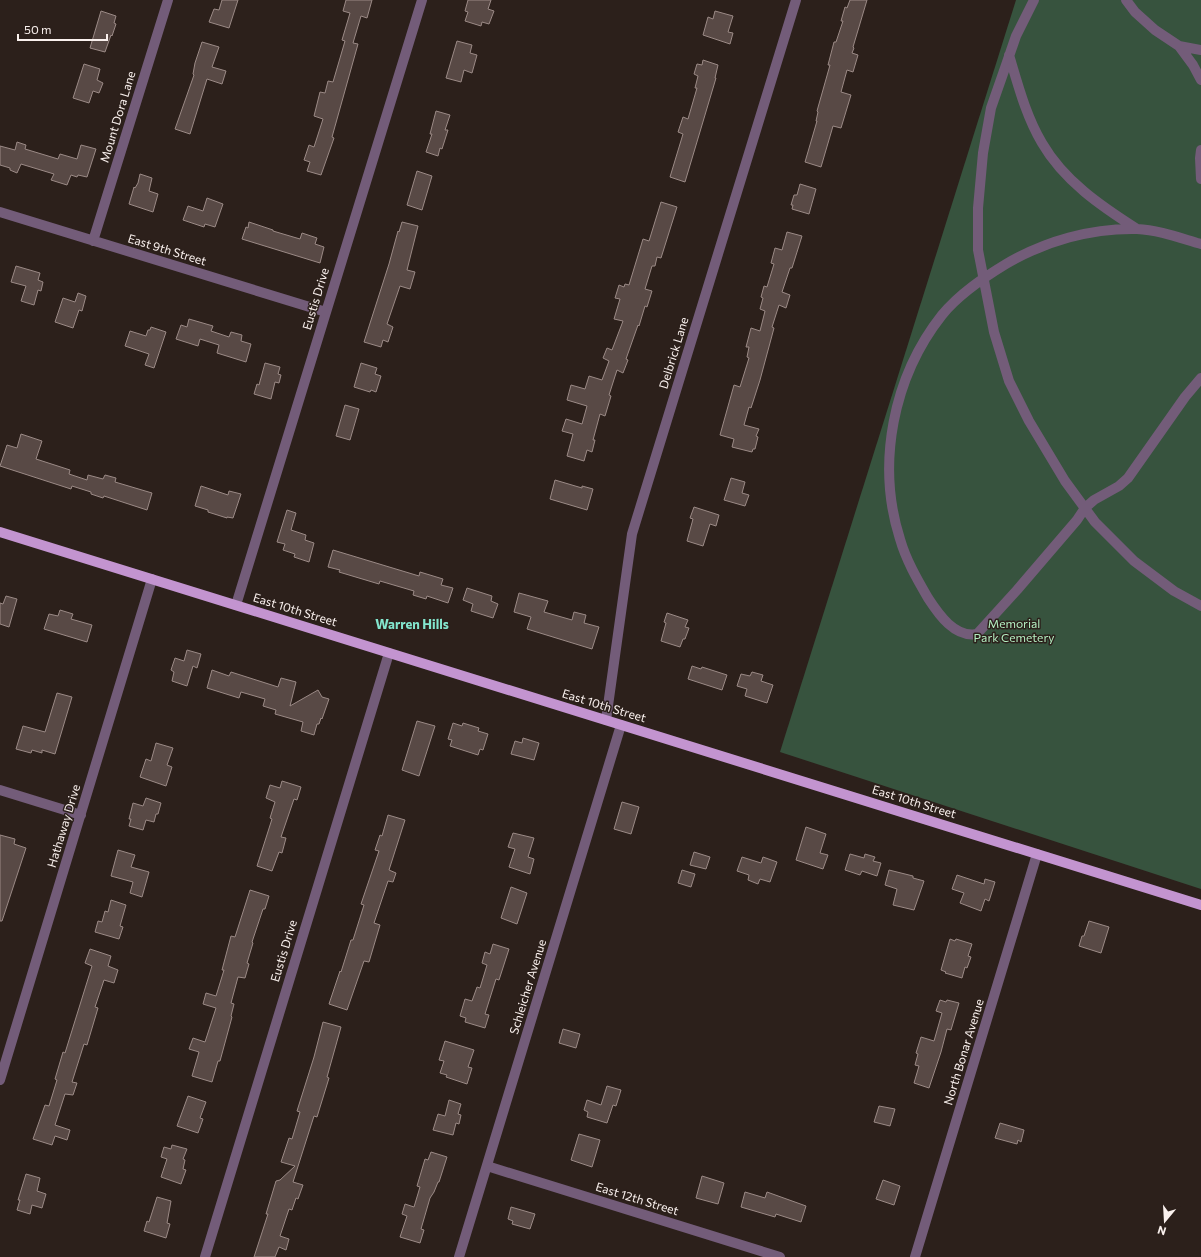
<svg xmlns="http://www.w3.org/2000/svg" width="1201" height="1257" font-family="Commissioner,sans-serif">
	<rect width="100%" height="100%" fill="#2c201b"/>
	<path fill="#37533e" d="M1016,0H1201V889L780,752Z"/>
	<path fill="#584945" stroke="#9b8a86" d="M222,0H238L229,28L209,22L214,9L219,10Z
		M346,0H372L367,18L361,16L353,43L358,44L332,137L334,138L321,175L307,171L310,162L304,160L309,145L314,147L323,119L314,116L320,92L325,93L328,81L333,82L345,41L342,40L350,13L343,11Z
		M468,0H491L488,9L494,11L489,24L482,22L481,26L465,21L468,12L465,11Z
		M850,0H867L853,47L854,48L852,53L858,55L853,72L847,70L841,92L851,95L841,128L833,126L821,167L805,162L817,121H816L818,112L817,111L830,65H828L834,42H836L843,21H841L845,7L847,8Z
		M101,11L116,16L114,23L116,24L112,36L111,35L105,52L90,48Z
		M715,11L733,16L728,32L733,33L730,44L703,35L708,17L713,19Z
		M457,41L472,45L470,53L477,55L472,73L464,70L461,82L446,78Z
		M202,42L219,47L212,67L226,71L222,84L207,79L190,134L175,129L194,75L193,74L195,63Z
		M703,60L718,65L715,78H716L685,182L670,177L683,134L678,132L683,117L688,119L697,88H695L698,76L694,74L697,64L702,65Z
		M84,64L100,69L97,80L103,83L99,93L93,91L89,103L73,98Z
		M436,111L450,115L445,130H448L442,149L440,148L438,156L426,152L432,134H430Z
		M17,142L26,145L25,149L58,159L60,154L77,159L81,145L96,149L87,177L78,175L77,177L71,175L67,185L51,180L54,174L21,164L17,173L10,170V168L0,165V146L15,150Z
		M417,171L432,176L422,210L407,205Z
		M140,174L152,178L149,191L158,194L153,212L129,204L134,187L135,188L138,183Z
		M800,184L816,189L809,214L792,209L793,205H791L794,195H797Z
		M207,198L223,204L215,227L205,224L204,227L183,220L188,206L203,211Z
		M661,202L677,207L661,258L657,257L655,266H652L645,289L652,291L647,307L645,306L639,326L638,325L626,359L628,360L623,373L617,370L609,395L611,396L605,416L600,414L593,440H595L592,452L587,450L584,461L567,456L573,434L562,431L566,419L582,424L587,406L567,400L571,385L585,389L589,376L602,380L609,361L603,358L607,348L612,350L623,321L614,319L620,299L615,298L619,285L624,287L625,284L629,285L643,239L649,241Z
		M249,222L273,230V231L300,239L302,233L317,238L315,244L324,247L320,263L242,239L246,227L248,228Z
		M402,222L418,226L407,270L415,272L410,289L400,286L387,324L393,327L388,342L383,340L381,347L364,342L389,264L398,231L399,232Z
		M787,232L802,236L792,268H790L782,292L790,295L786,308L779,305L772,327L774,328L760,380L751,408L749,407L744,425L759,429L756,436L758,437L755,449H753L752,452L732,447L734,439L720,435L734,385L740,387L749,358L747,357L749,347H746L751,328L760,331L765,311L760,309L763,298L761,297L764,286L767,287L774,264L771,263L775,248L782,250Z
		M16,266L40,273L38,280L43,282L41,291L38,290L34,305L21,301L26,286L11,282Z
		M78,293L86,296L82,311L79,310L73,328L55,322L63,298L75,302Z
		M189,319L213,326L211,331L229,337L231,332L242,335L241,341L251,344L246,362L217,353L219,345L200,339L198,346L176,339L181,325L187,327Z
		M151,327L166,332L154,368L145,365L149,354L125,346L130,331L146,336L148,330H150Z
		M265,363L280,367L278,374L281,375L279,383L275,382L271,399L254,394L257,384L259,385Z
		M361,363L377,368L375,374L381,376L376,392L371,390L370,392L354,387Z
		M345,405L359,409L350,440L336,436Z
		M21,434L42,441L36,459L70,470L69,474L87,480L88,475L103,479L105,475L116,478L115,482L152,493L147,510L104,496L103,498L91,494V492L72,486L71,489L0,466L7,445L17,448Z
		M731,478L745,482L742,493L749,495L745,506L724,500Z
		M555,480L582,488V486L593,489L587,510L550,499Z
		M201,486L228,495L229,491L241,494L233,518L227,517V518L208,512V510L195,506Z
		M694,507L719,515L716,526L710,524L703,546L687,541L693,519L690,518Z
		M287,510L296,513L291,530L306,535L305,540L314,543L309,562L294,557L295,554L283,550L285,544L277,542Z
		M333,550L419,576L420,572L443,579L441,585L453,588L448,603L427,596L426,599L413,595L414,591L380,581L379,584L339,572L340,570L328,567Z
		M467,588L492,596L491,601L498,604L493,618L471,611L473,604L463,600Z
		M519,593L548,601L544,612L572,620L574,612L586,615L584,623L599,627L592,649L527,629L531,617L514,612Z
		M6,596L17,599L9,627L0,624V603L3,604Z
		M60,610L73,614L71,619L92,625L87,642L44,629L49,614L58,616Z
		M667,613L688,620L685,627L689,628L685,639H683L680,647L661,641L666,623L664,622Z
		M187,650L201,654L197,668L193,666L187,686L172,681L174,672L171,670L175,658L184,661Z
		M692,666L701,669L702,667L727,675L722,690L688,679Z
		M212,670L229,676L231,672L278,687L281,678L296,682L290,706L318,690L322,697L329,699L322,719L321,718L319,724H317L314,735L301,731L303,722L275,714L276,710L263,706L265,699L241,692L239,698L207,688Z
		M752,672L763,675L761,681L773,685L767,703L745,696L747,689L737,686L741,674L750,676Z
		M57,693L72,697L55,754L42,750V753L32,750L31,753L16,749L23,726L45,732Z
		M417,721L435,726L419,776L402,770Z
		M453,723L462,726L463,723L479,728L478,731L488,734L483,750L480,749L478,755L450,746L452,740L448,739Z
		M523,738L539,743L534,760L511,754L515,741L522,743Z
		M156,743L173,748L167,765L172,767L166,786L140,777L146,759L151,761Z
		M282,781L301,787L297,800L294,799L281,837L286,838L282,853L279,852L272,871L257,866L272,819L270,818L275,802L266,798L270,785L280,788Z
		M146,798L161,803L158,814H156L154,822L146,820L143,830L129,826L131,819H129L133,803L143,806Z
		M622,802L639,807L631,834L614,829Z
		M388,815L405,820L389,870L396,873L393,882L388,881L374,923L380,925L369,962L364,961L347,1010L329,1004L340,971L341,972L351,940H353L364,905L361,904L379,851L375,850L380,835L382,836Z
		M806,827L826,834L820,853L828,855L823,869L796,860Z
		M513,833L534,838L528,857L534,859L530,874L509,867L515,849L508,847Z
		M0,835L15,839L14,844L26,848L2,921H0Z
		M118,850L135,855L131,867L149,872L142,897L130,893L133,882L111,876Z
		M694,852L710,857L706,869L690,865Z
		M850,854L864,858L865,854L875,857L873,861L881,863L877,876L862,871L860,875L845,870Z
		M742,857L761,863L763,857L777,862L770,882L760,879L758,884L748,880L749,875L737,871Z
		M682,870L695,874L691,887L678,883Z
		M889,870L913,876V878L924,881L914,910L893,905L897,889L885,885Z
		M957,875L984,884L985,879L995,882L989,901L985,899L981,911L960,903L964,893L952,889Z
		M511,887L527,893L517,924L501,918Z
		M250,890L269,896L265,909H263L252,942L253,943L247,963L249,964L245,978L238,977L231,1003L234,1004L231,1016L232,1017L220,1061H218L212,1082L192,1076L199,1052L189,1049L193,1038L205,1042L216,1008L203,1004L206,993L216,996L224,970H222L231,936L235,937Z
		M111,900L126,905L120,926L123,927L119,939L95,932L98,921L102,922L105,911L108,912Z
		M1089,921L1109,927L1101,953L1079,946L1082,936H1084Z
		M950,939L955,941L956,939L972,944L968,956L971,957L967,968L965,967L962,978L945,973L946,972L941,970Z
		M493,944L509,949L499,980L496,979L485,1014L489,1015L485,1028L465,1022L466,1018L460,1016L465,999L472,1001L477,987L480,988L487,965L482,963L485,952L490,954Z
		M90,949L111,956L108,966L118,970L114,983L104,980L95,1007L98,1008L87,1045L84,1044L72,1082L77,1083L73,1095L65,1094L55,1125L70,1130L67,1140L55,1136L52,1145L33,1139L45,1105L49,1106L57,1080L55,1079L63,1052L65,1053L92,966L85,963Z
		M940,1000L946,1002L947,1000L959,1003L951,1030L947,1029L941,1052L929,1088L914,1083L919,1066L915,1065L918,1054L916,1053L921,1037L934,1041L942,1013L936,1011Z
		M323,1022L341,1027L327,1077L329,1078L317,1117L314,1116L293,1182L303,1185L298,1199L296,1198L292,1210L289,1209L280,1236L289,1239L286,1250L279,1247L275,1257H254L268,1214H266L276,1181L280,1180L295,1166L281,1162L289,1138L292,1139L300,1112L297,1111L314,1057Z
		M563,1029L580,1034L576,1048L559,1043Z
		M445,1041L474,1050L468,1067L472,1068L467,1084L446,1077L447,1075L440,1073L444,1061L439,1060Z
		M607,1086L621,1090L616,1106L613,1105L607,1123L587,1117L588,1112L584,1110L587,1100L601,1105Z
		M188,1096L206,1102L200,1118L203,1119L198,1133L177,1126Z
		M449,1100L461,1104L458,1114L461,1115L459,1124L456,1123L453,1135L433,1130L438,1114L445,1116Z
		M879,1106L895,1109L890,1126L874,1122Z
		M1000,1123L1024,1130L1021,1142L1018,1140L1017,1144L995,1138Z
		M579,1134L600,1140L592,1167L571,1160Z
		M172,1145L187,1149L183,1159L185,1160L183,1169L186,1170L181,1184L161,1177L167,1159L161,1157L164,1147L171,1149Z
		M431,1152L447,1157L439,1182H438L434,1192L430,1198L421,1229L424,1230L420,1243L400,1237L407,1216L402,1214L405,1204L414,1207L420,1187L417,1186L425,1159L428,1160Z
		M26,1174L40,1178L37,1191L46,1194L42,1208L32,1205L30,1214L17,1210L20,1200H18Z
		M702,1176L724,1183L718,1204L696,1198Z
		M883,1180L900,1186L894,1205L876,1199Z
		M745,1192L765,1198L767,1192L806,1206L801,1222L776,1214L775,1217L741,1207Z
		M157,1197L171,1201L167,1223L170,1224L166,1238L144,1231L147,1221L149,1222Z
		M511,1207L535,1214L530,1229L512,1224L513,1221L508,1219Z"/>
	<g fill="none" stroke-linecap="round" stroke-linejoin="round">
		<path stroke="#735c79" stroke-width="10" d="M1034,0L1016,36L1005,68L991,108L983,153L978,208V250L994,332L1009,381L1029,421L1065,481L1095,522L1134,561L1174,591L1201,606
			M1126,0L1135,12L1155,30L1179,46L1193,65L1201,80
			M1179,46L1201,50
			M1009,55C1018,85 1026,116 1042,143C1064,181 1101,206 1137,229
			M1201,150L1200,158L1201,179
			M0,212L326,312
			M93,241L168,0
			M1201,244C1180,238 1159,230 1137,229C1091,228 1045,241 1006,264C983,278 959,294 942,315C893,377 876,464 900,539C906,560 917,579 928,598C939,615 955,638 977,634L1017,590L1077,520L1085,508L1094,500L1119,486L1128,478L1185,397L1201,378
			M236,605L422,0
			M606,720L632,534L796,0
			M0,790L81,815
			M0,1080L152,579
			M487,1166L780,1257
			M205,1257L389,653
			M459,1257L621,725
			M915,1257L1037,854"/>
		<path stroke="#c394d0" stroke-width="10" d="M0,532L1201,905"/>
	</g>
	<g text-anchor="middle" stroke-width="3" stroke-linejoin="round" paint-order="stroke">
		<g font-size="12" fill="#faf1ee" stroke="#2c201b">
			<text transform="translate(118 117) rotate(-73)" y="4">Mount Dora Lane</text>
			<text transform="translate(167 250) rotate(17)" y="4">East 9th Street</text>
			<text transform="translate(316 299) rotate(-73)" y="4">Eustis Drive</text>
			<text transform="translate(674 353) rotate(-73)" y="4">Delbrick Lane</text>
			<text transform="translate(295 610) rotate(17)" y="4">East 10th Street</text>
			<text transform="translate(604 706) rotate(17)" y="4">East 10th Street</text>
			<text transform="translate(914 802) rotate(17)" y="4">East 10th Street</text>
			<text transform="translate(64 826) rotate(-73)" y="4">Hathaway Drive</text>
			<text transform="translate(284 951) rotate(-73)" y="4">Eustis Drive</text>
			<text transform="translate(528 987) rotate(-73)" y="4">Schleicher Avenue</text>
			<text transform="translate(964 1052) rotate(-73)" y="4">North Bonar Avenue</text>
			<text transform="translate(637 1199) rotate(17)" y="4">East 12th Street</text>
		</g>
		<g font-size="12" fill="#b4efc2" stroke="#2c201b">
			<text x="1014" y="628">Memorial<tspan x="1014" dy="14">Park Cemetery</tspan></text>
		</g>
		<g font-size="13" font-weight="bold" fill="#83e6ce" stroke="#2c201b">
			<text x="412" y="629">Warren Hills</text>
		</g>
	</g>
	<g transform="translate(1165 1221) rotate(198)" stroke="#2c201b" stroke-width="3" paint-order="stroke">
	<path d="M0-3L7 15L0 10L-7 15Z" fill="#faf1ee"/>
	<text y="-6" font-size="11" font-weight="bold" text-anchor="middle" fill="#faf1ee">N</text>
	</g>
	<path d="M18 34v6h89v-6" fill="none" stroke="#faf1ee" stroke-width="2"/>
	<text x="24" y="34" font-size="12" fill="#faf1ee" stroke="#2c201b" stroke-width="3" paint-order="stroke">50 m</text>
</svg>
